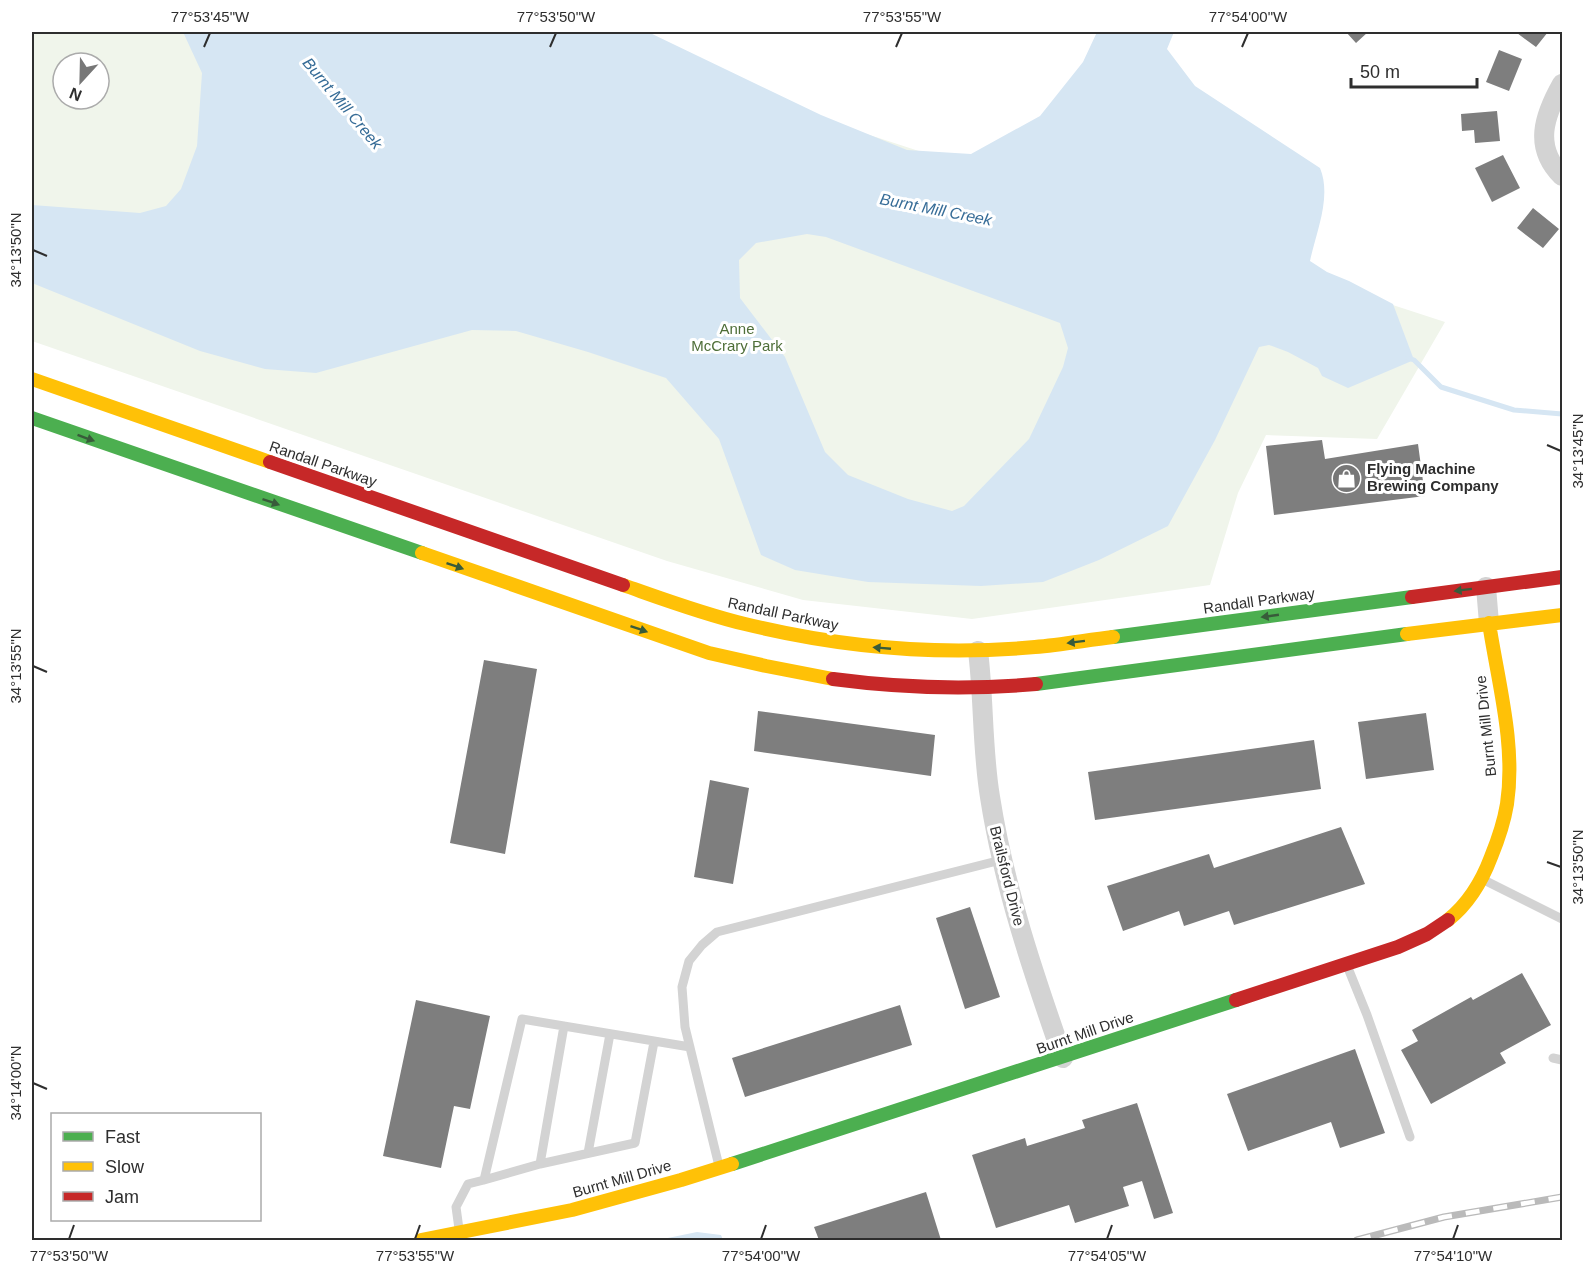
<svg xmlns="http://www.w3.org/2000/svg" width="1594" height="1272" font-family="Helvetica,sans-serif">
	<rect width="100%" height="100%" fill="#fff"/>
	<path fill="#f0f5eb" fill-rule="evenodd" d="M32,32H553L1445,322L1377,439L1266,435L1238,493L1210,585L972,619L803,600L667,561L32,341ZM63,63H99V99H63Z"/>
	<path fill="#d6e6f3" fill-rule="evenodd" d="M183,32H648L821,115L907,150L971,154L1040,116L1083,62L1097,32H1174L1167,49L1195,86L1320,168C1332,197 1316,232 1310,261L1327,272L1349,281L1393,304L1414,360L1348,388L1322,376L1318,368L1288,352L1269,345L1259,347L1215,440L1168,526L1099,560L1043,582L981,586L868,582L795,570L761,555L719,439L666,378L588,352L516,331L472,330L316,373L265,369L200,351L32,283V205L140,213L166,206L181,189L197,146L202,73ZM807,234L826,237L1060,323L1068,348L1063,367L1029,439L964,506L952,511L908,499L848,475L825,452L785,357L740,298L739,260L756,243Z
		M697,1232L721,1235L723,1240H658Z"/>
	<g fill="none" stroke-linecap="round" stroke-linejoin="round">
		<path stroke="#d6e6f3" stroke-width="5" d="M1408,358L1414,360L1441,387L1514,410L1562,414"/>
	</g>
	<path fill="#7e7e7e" d="M1346,32H1368L1356,43Z
		M1519,32H1548L1536,47L1517,33Z
		M1499,50L1522,59L1509,91L1486,82Z
		M1497,111L1500,141L1475,143L1474,130L1462,131L1461,114Z
		M1503,155L1520,188L1492,202L1475,168Z
		M1533,208L1559,229L1543,248L1517,228Z
		M1322,440L1325,459L1418,444L1425,496L1274,515L1266,446Z
		M484,660L537,669L505,854L450,843Z
		M758,711L935,735L931,776L754,751Z
		M1426,713L1434,770L1366,779L1358,722Z
		M1314,740L1321,789L1095,820L1088,772Z
		M710,780L749,788L733,884L694,877Z
		M1341,827L1365,884L1234,925L1229,911L1184,926L1179,911L1123,931L1107,886L1209,854L1214,868Z
		M970,907L1000,997L965,1009L936,918Z
		M1522,973L1551,1025L1500,1053L1506,1063L1431,1104L1401,1050L1418,1041L1412,1030L1471,997L1473,1000Z
		M416,1000L490,1016L470,1109L454,1106L441,1168L383,1156Z
		M900,1005L912,1045L745,1097L732,1058Z
		M1355,1049L1385,1133L1340,1148L1331,1122L1248,1151L1227,1094Z
		M1137,1103L1173,1213L1154,1219L1142,1181L1123,1187L1129,1206L1075,1223L1069,1205L996,1228L972,1155L1025,1138L1027,1146L1085,1128L1082,1120Z
		M926,1192L941,1240H819L814,1227Z"/>
	<g fill="none" stroke-linecap="round" stroke-linejoin="round">
		<path stroke="#d3d3d3" stroke-width="9" d="M1484,880L1562,919
			M1348,968L1367,1015L1410,1137
			M1553,1058L1562,1060
			M588,1153L610,1034
			M540,1164L564,1026
			M719,1166L685,1027L682,987L689,961L702,945L717,932L1001,860
			M484,1180L540,1164L635,1143L654,1042
			M459,1229L456,1207L468,1184L484,1180L522,1019L690,1047"/>
		<path stroke="#d3d3d3" stroke-width="20" d="M1562,84C1544,116 1533,147 1562,176
			M1486,587L1489,623
			M978,651C984,699 982,749 990,797C1004,887 1033,972 1063,1058"/>
		<path stroke="#4caf50" stroke-width="14" d="M32,418L422,553
			M1113,637L1412,597
			M1036,684L1407,634
			M732,1164L1236,1000"/>
		<path stroke="#ffc107" stroke-width="14" d="M32,379L270,462
			M422,553L709,653L766,666L833,679
			M623,585C663,599 703,614 745,624C839,647 938,656 1035,647C1061,645 1087,640 1113,637
			M1407,634L1562,615
			M1448,920C1468,904 1482,881 1491,857C1498,840 1504,822 1507,804C1516,745 1498,682 1489,623
			M421,1240L572,1210L681,1180L732,1164"/>
		<path stroke="#c62828" stroke-width="14" d="M270,462L623,585
			M1412,597L1562,577
			M833,679C901,688 968,690 1036,684
			M1236,1000L1398,947L1427,934L1448,920"/>
		<defs>
			<path id="rail" d="M1357,1240L1444,1217L1562,1197"/>
		</defs>
		<use href="#rail" stroke="#bababa" stroke-width="7"/>
		<use href="#rail" stroke="#fff" stroke-width="4.5" stroke-dasharray="14" stroke-linecap="butt"/>
	</g>
	<defs><path id="oneway-solid" d="M-6-.8H1V-3.2L6.5 0L1 3.2V.8H-6Z" transform="scale(1.5)"/></defs>
	<g fill="#385b3a">
		<use href="#oneway-solid" transform="translate(86 438) rotate(20)"/>
		<use href="#oneway-solid" transform="translate(271 502) rotate(19)"/>
		<use href="#oneway-solid" transform="translate(455 566) rotate(19)"/>
		<use href="#oneway-solid" transform="translate(1463 590) rotate(173)"/>
		<use href="#oneway-solid" transform="translate(1270 616) rotate(172)"/>
		<use href="#oneway-solid" transform="translate(639 629) rotate(19)"/>
		<use href="#oneway-solid" transform="translate(1076 642) rotate(173)"/>
		<use href="#oneway-solid" transform="translate(882 648) rotate(-175)"/>
	</g>
	<path fill="none" stroke="#2e2e2e" stroke-width="2" d="M204,47L210,33M550,47L556,33M896,47L902,33M1242,47L1248,33M33,250L47,256M1547,445L1561,451M33,666L47,672M1547,862L1561,867M33,1083L47,1089M69,1239L74,1225M415,1239L420,1225M761,1239L766,1225M1107,1239L1112,1225M1453,1239L1458,1225"/>
	<defs>
		<symbol id="shop-disc" viewBox="-11 -11 22 22"><circle r="9.5" fill="#777" stroke="#fff"/><path d="M-5-2.5h2.3a2.7 3.5 0 0 1 5.4 0H5L5.5 6h-11ZM-1.5-2.5h3a1.5 2.3 0 0 0-3 0Z" fill="#fff"/></symbol>
	</defs>
	<g fill-rule="evenodd">
		<use href="#shop-disc" x="1330" y="462" width="33" height="33"/>
	</g>
	<g text-anchor="middle" stroke-width="6" stroke-linejoin="round" paint-order="stroke">
		<g font-size="15" fill="#4e6e38" stroke="#fff">
			<text x="737" y="334">Anne<tspan x="737" dy="17">McCrary Park</tspan></text>
		</g>
		<g font-size="15" fill="#2e2e2e" stroke="#fff">
			<text transform="translate(323 464) rotate(19)" y="5">Randall Parkway</text>
			<text transform="translate(1259 601) rotate(-8)" y="5">Randall Parkway</text>
			<text transform="translate(783 614) rotate(12)" y="5">Randall Parkway</text>
			<text transform="translate(1486 726) rotate(-96)" y="5">Burnt Mill Drive</text>
			<text transform="translate(1007 876) rotate(76)" y="5">Brailsford Drive</text>
			<text transform="translate(1085 1033) rotate(-19)" y="5">Burnt Mill Drive</text>
			<text transform="translate(622 1179) rotate(-16)" y="5">Burnt Mill Drive</text>
		</g>
		<g font-size="15" font-weight="bold" fill="#2e2e2e" stroke="#fff" text-anchor="start">
			<text x="1367" y="474">Flying Machine<tspan x="1367" dy="17">Brewing Company</tspan></text>
		</g>
		<g font-size="16" font-style="italic" fill="#366c97" stroke="#fff">
			<text transform="translate(343 103) rotate(50)" y="6">Burnt Mill Creek</text>
			<text transform="translate(936 209) rotate(11)" y="6">Burnt Mill Creek</text>
		</g>
	</g>
	<rect width="1594" height="1272" fill="none" stroke="#ffffff" stroke-width="66"/>
	<rect x="51" y="1113" width="210" height="108" fill="#ffffff" stroke="#ababab" stroke-width="1.5"/>
	<rect x="63" y="1132" width="30" height="9" fill="#4caf50" stroke="#ababab" stroke-width="1.5"/>
	<text x="105" y="1143" font-size="18" fill="#2e2e2e">Fast</text>
	<rect x="63" y="1162" width="30" height="9" fill="#ffc107" stroke="#ababab" stroke-width="1.5"/>
	<text x="105" y="1173" font-size="18" fill="#2e2e2e">Slow</text>
	<rect x="63" y="1192" width="30" height="9" fill="#c62828" stroke="#ababab" stroke-width="1.5"/>
	<text x="105" y="1203" font-size="18" fill="#2e2e2e">Jam</text>
	<g transform="translate(81 81) rotate(202)"><circle r="28" fill="#ffffff" stroke="#ababab" stroke-width="1.5"/>
	<path d="M0-4.5L10 22L0 15L-10 22Z" fill="#777777"/>
	<text y="-9" font-size="16" font-weight="bold" text-anchor="middle" fill="#2e2e2e">N</text>
	</g>
	<path d="M1351 78v9h126v-9" fill="none" stroke="#2e2e2e" stroke-width="3"/>
	<text x="1360" y="78" font-size="18" fill="#2e2e2e" stroke="#ffffff" stroke-width="4.5" paint-order="stroke">50 m</text>
	<rect x="33" y="33" width="1528" height="1206" fill="none" stroke="#2e2e2e" stroke-width="2"/>
	<g font-size="15" text-anchor="middle" fill="#2e2e2e">
		<text x="210" y="22">77°53'45"W</text>
		<text x="556" y="22">77°53'50"W</text>
		<text x="902" y="22">77°53'55"W</text>
		<text x="1248" y="22">77°54'00"W</text>
		<text transform="translate(16 250) rotate(-90)" y="5">34°13'50"N</text>
		<text transform="translate(1578 451) rotate(-90)" y="5">34°13'45"N</text>
		<text transform="translate(16 666) rotate(-90)" y="5">34°13'55"N</text>
		<text transform="translate(1578 867) rotate(-90)" y="5">34°13'50"N</text>
		<text transform="translate(16 1083) rotate(-90)" y="5">34°14'00"N</text>
		<text x="69" y="1261">77°53'50"W</text>
		<text x="415" y="1261">77°53'55"W</text>
		<text x="761" y="1261">77°54'00"W</text>
		<text x="1107" y="1261">77°54'05"W</text>
		<text x="1453" y="1261">77°54'10"W</text>
	</g>
</svg>
